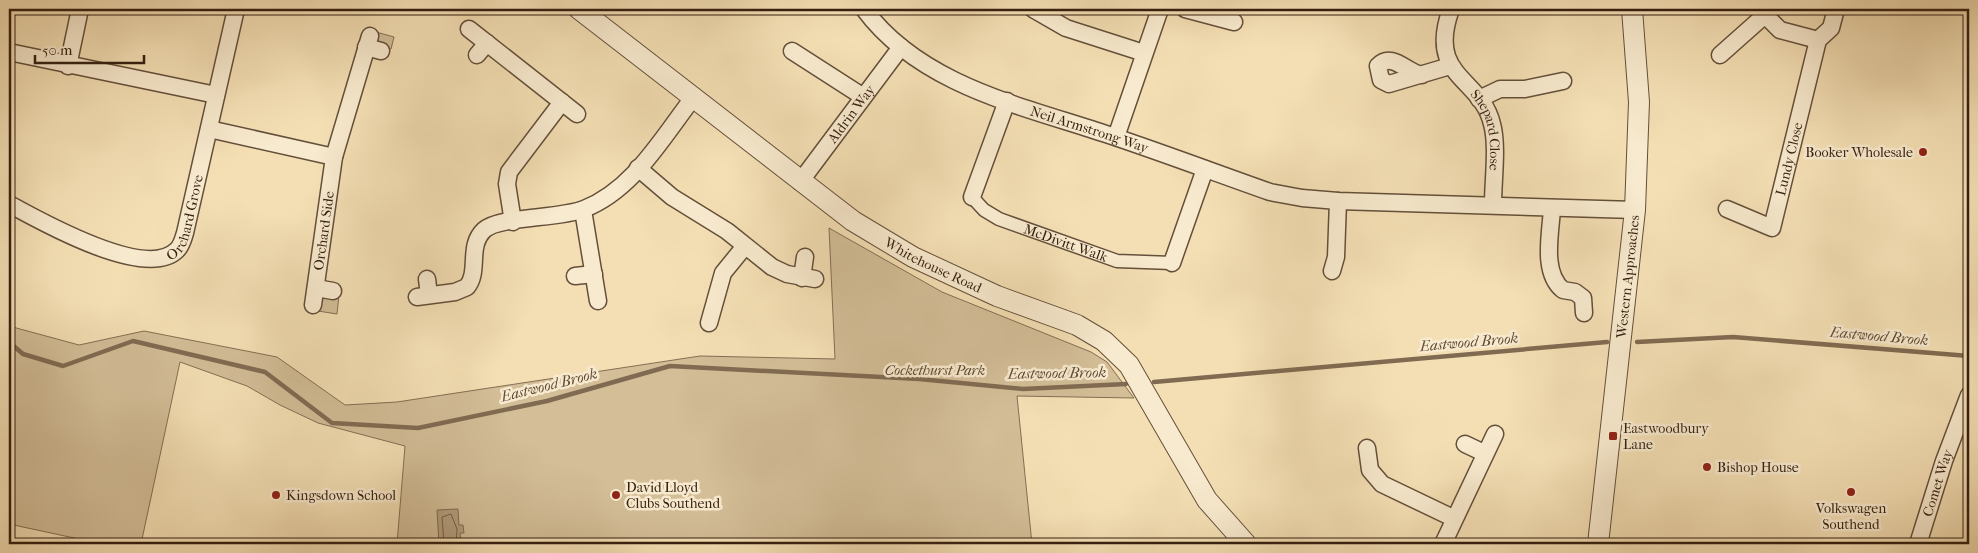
<svg xmlns="http://www.w3.org/2000/svg" width="1978" height="553" font-family="'IM FELL French Canon',serif">
	<rect width="100%" height="100%" fill="#f4dfb4"/>
	<filter id="stains"><feTurbulence type="fractalNoise" baseFrequency=".004" numOctaves="4"/><feColorMatrix values="0 0 0 0 .2 0 0 0 0 .09 0 0 0 0 .02 0 0 0 .5 -.17"/></filter>
	<radialGradient id="worn" r=".72"><stop offset=".6" stop-color="#630" stop-opacity="0"/><stop offset="1" stop-color="#630" stop-opacity=".3"/></radialGradient>
	<path fill="#d3be98" stroke="#846e54" d="M376,32L394,37L391,49L376,43Z
		M829,228L942,292L1091,352L1107,362L1134,398L1017,396L1032,544H397L405,446L318,423L280,405L247,386L180,362L141,544H102L9,524V326L79,345L144,331L277,357L345,405L397,402L700,356L835,359Z
		M339,295L337,314L318,311L324,296Z"/>
	<path fill="#b39e7d" stroke="#806b52" d="M458,509L459,525H463L464,533H460L461,544H439L437,510Z"/>
	<g fill="none" stroke-linecap="round" stroke-linejoin="round">
		<path stroke="#745e47" stroke-width="1" d="M444,544L442,517L451,514L457,529L456,544"/>
		<path stroke="#806b52" stroke-width="4.5" d="M9,342L23,354L63,366L133,341L265,372L332,423L418,428L547,401L670,366L919,379L1023,389L1126,384
			M1637,342L1733,337L1969,356
			M1154,382L1607,342"/>
		<defs>
			<g id="pedestrian">
				<path id="s1" d="M972,197L984,210L999,219L1117,261L1172,263"/>
			</g>
			<g id="minor">
				<path id="s2" d="M864,9C921,86 1023,106 1109,135C1163,153 1216,173 1270,192L1302,198L1338,201L1635,210"/>
				<path d="M1033,9L1066,28L1144,53"/>
				<path d="M1185,9L1234,22"/>
				<path id="s3" d="M1451,9C1426,78 1481,77 1492,124C1498,146 1493,180 1493,204"/>
				<path d="M1759,9L1780,30L1818,40"/>
				<path d="M469,29L577,114"/>
				<path d="M366,47L381,51"/>
				<path d="M792,51L862,96"/>
				<path d="M9,52L216,95"/>
				<path d="M477,55L487,43"/>
				<path d="M1720,55L1765,15"/>
				<path d="M68,66L80,9"/>
				<path d="M1422,75C1407,73 1392,51 1378,66L1381,80L1389,84L1450,66"/>
				<path d="M1479,99L1500,89H1525L1563,81"/>
				<path d="M209,129L334,157"/>
				<path d="M1116,137L1160,9"/>
				<path d="M638,168L672,197L727,231L772,267L787,274L815,279"/>
				<path id="s4" d="M800,182L901,47"/>
				<path d="M972,197L1007,101"/>
				<path id="s5" d="M9,204C40,221 146,281 177,250C182,245 183,239 185,233L236,9"/>
				<path d="M1552,208C1551,232 1541,272 1563,290L1575,292L1583,298L1584,313"/>
				<path id="s6" d="M1727,209L1772,228L1818,40L1831,28L1836,9"/>
				<path d="M583,210L598,301"/>
				<path d="M513,222L507,184L509,172L562,102"/>
				<path d="M1172,263L1205,169"/>
				<path d="M1332,271L1336,257L1338,201"/>
				<path d="M575,276L594,274"/>
				<path d="M802,278L805,257"/>
				<path d="M427,279L429,295"/>
				<path d="M316,288L333,291"/>
				<path d="M417,297L455,292L467,287C480,271 467,246 484,230C499,216 560,219 584,209C633,190 662,138 693,98"/>
				<path id="s7" d="M313,305L334,157L370,36"/>
				<path d="M709,323L723,273L745,246"/>
				<path d="M1465,444L1484,453"/>
				<path d="M1367,448L1370,470L1382,484L1453,518"/>
				<path d="M1443,544L1495,434"/>
				<path id="s8" d="M1918,544L1944,461L1969,395"/>
			</g>
			<g id="tertiary">
				<path id="s9" d="M579,9L853,221L913,257L997,296L1077,325L1104,341L1129,365L1207,500L1246,544"/>
				<path id="s10" d="M1598,544L1635,210L1639,102L1632,9"/>
			</g>
		</defs>
		<use href="#pedestrian" stroke="#644f3a" stroke-width="15"/>
		<use href="#minor" stroke="#644f3a" stroke-width="19"/>
		<use href="#tertiary" stroke="#644f3a" stroke-width="22"/>
		<use href="#pedestrian" stroke="#f8eace" stroke-width="12"/>
		<use href="#minor" stroke="#f8eace" stroke-width="16"/>
		<use href="#tertiary" stroke="#f8eace" stroke-width="20"/>
	</g>
	<g fill="#8f2418" stroke="#f8eace" stroke-width="2">
		<circle cx="1923" cy="152" r="5"/>
		<rect x="1608" y="431" width="10" height="10" rx="2.5"/>
		<circle cx="1707" cy="467" r="5"/>
		<circle cx="1851" cy="492" r="5"/>
		<circle cx="276" cy="495" r="5"/>
		<circle cx="616" cy="495" r="5"/>
	</g>
	<g text-anchor="middle" stroke-width="5" stroke-linejoin="round" paint-order="stroke">
		<g font-size="14" fill="#341f11" stroke="#f8eace">
			<text dy="5" stroke="none"><textPath href="#s4" startOffset="85">Aldrin Way</textPath></text>
			<text dy="5" stroke="none"><textPath href="#s2" startOffset="260">Neil Armstrong Way</textPath></text>
			<text dy="5" stroke="none"><textPath href="#s3" startOffset="135">Shepard Close</textPath></text>
			<text dy="5" stroke="none"><textPath href="#s6" startOffset="120">Lundy Close</textPath></text>
			<text dy="5" stroke="none"><textPath href="#s5" startOffset="215">Orchard Grove</textPath></text>
			<text dy="5" stroke="none"><textPath href="#s7" startOffset="75">Orchard Side</textPath></text>
			<text dy="5" stroke="none"><textPath href="#s1" startOffset="106">McDivitt Walk</textPath></text>
			<text dy="5" stroke="none"><textPath href="#s9" startOffset="438">Whitehouse Road</textPath></text>
			<text dy="5" stroke="none"><textPath href="#s10" startOffset="269">Western Approaches</textPath></text>
			<text dy="5" stroke="none"><textPath href="#s8" startOffset="64">Comet Way</textPath></text>
		</g>
		<g font-size="14" fill="#341f11" stroke="#f8eace" text-anchor="start">
			<text x="1913" y="157" text-anchor="end">Booker Wholesale</text>
			<text x="1623" y="433">Eastwoodbury<tspan x="1623" dy="16">Lane</tspan></text>
			<text x="1717" y="472">Bishop House</text>
			<text x="626" y="492">David Lloyd<tspan x="626" dy="16">Clubs Southend</tspan></text>
			<text x="286" y="500">Kingsdown School</text>
			<text x="1851" y="513" text-anchor="middle">Volkswagen<tspan x="1851" dy="16">Southend</tspan></text>
		</g>
		<g font-size="14" font-style="italic" fill="#5c4733" stroke="#f8eace">
			<text x="935" y="375">Cockethurst Park</text>
		</g>
		<g font-size="15" font-style="italic" fill="#604b37" stroke="#f8eace">
			<text transform="translate(1879 336) rotate(5)" y="5">Eastwood Brook</text>
			<text transform="translate(1469 342) rotate(-5)" y="5">Eastwood Brook</text>
			<text transform="translate(1057 373) rotate(-1)" y="5">Eastwood Brook</text>
			<text transform="translate(549 385) rotate(-14)" y="5">Eastwood Brook</text>
		</g>
	</g>
	<rect width="1978" height="553" fill="none" stroke="#f4dfb4" stroke-width="30"/>
	<rect x="10" y="10" width="1958" height="533" fill="none" stroke="#341f11" stroke-width="2.5"/>
	<rect x="15" y="15" width="1948" height="523" fill="none" stroke="#341f11"/>
	<path d="M35 55v8h109v-8" fill="none" stroke="#341f11" stroke-width="2.5"/>
	<text x="42" y="55" font-size="15" fill="#341f11" stroke="#f8eace" stroke-width="4" paint-order="stroke">50 m</text>
	<rect width="100%" height="100%" filter="url(#stains)"/>
	<rect width="100%" height="100%" fill="url(#worn)"/>
</svg>
